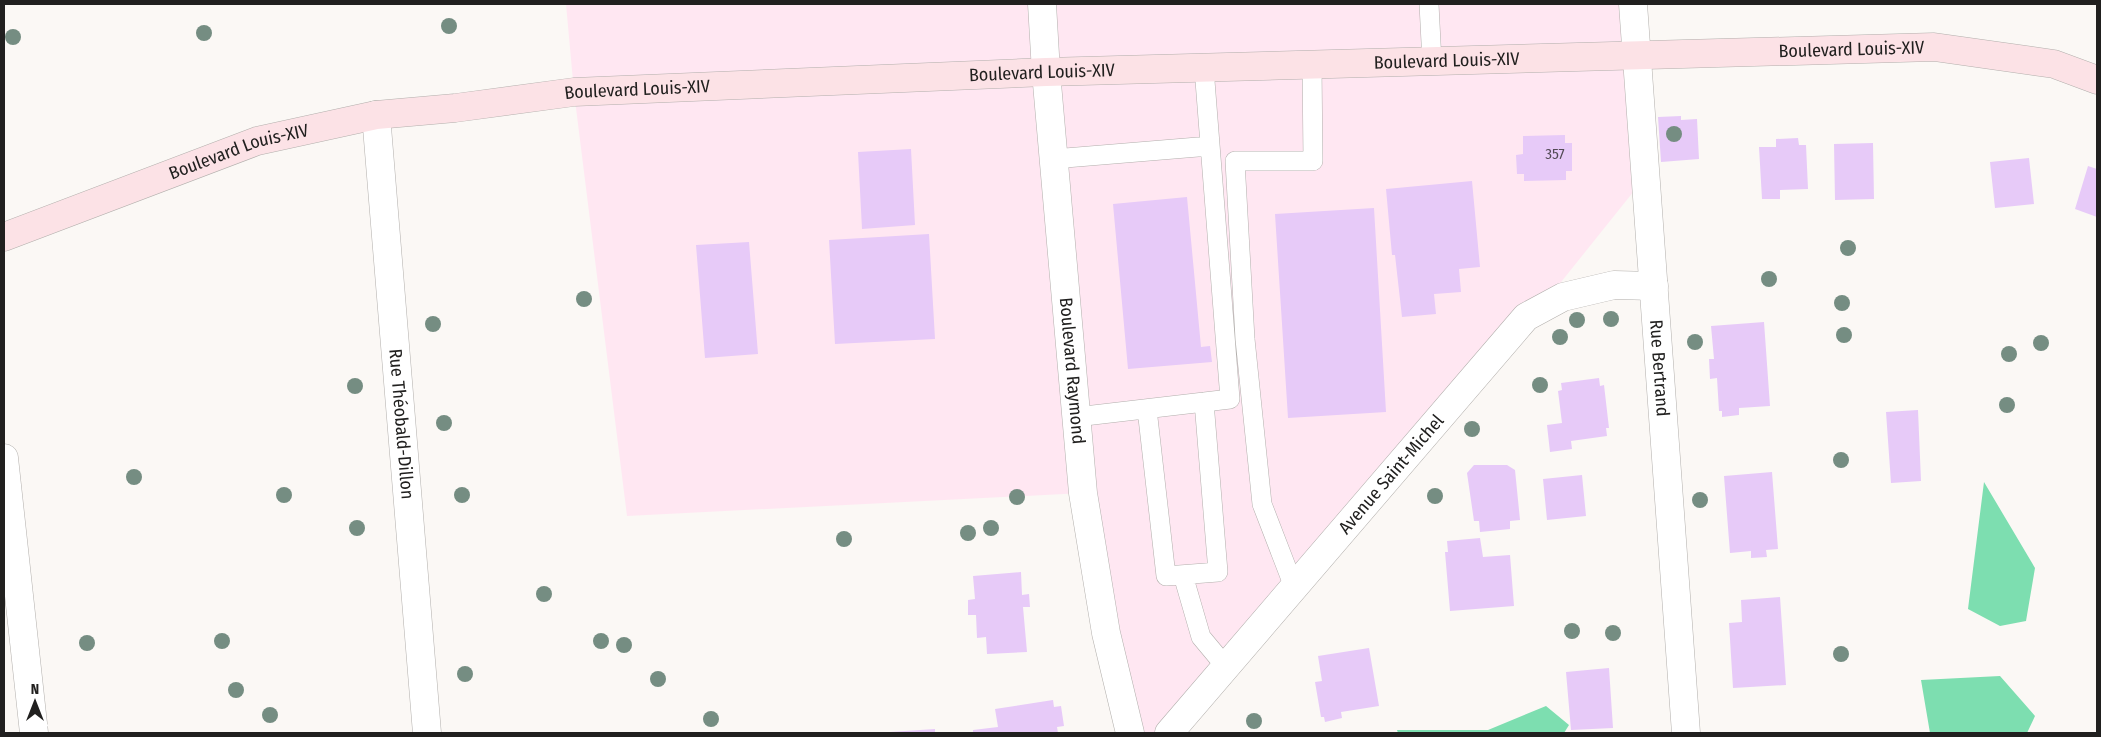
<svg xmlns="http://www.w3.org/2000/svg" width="2101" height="737" font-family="'Fira Sans Condensed',sans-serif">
	<rect width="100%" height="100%" fill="#fbf8f5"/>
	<path fill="#ffe7f2" d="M566,4H1633L1646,176L1421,457L1171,733H1130L1083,493L627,516L574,92Z"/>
	<path fill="#7ddeb0" d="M1984,482L2035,568L2026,621L2000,626L1968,609Z
		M2000,676L2035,716L2027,733H1930L1921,680Z
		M1546,706L1569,725L1564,733H1398L1397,730H1488Z"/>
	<path fill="#e7caf8" d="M1681,116V120L1697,119L1699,159L1661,162L1658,117Z
		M1565,135V143H1572V171H1566V180L1524,181V174H1517L1516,155L1523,154V136Z
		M1798,138L1799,145H1806L1808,189L1780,190V199H1762L1759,147H1776V139Z
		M1873,143L1874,199L1835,200L1834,144Z
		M911,149L915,225L862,229L858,152Z
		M2029,158L2034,204L1995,208L1990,162Z
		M2088,166L2097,169V217L2075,209Z
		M1472,181L1480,267L1459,269L1461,292L1434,294L1436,314L1402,317L1395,255H1392L1386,189Z
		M1187,197L1201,347L1210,346L1212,362L1128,369L1113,204Z
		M1374,208L1386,412L1288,418L1275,214Z
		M929,234L935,339L835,344L829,240Z
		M749,242L758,354L705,358L696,245Z
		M1764,322L1770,406L1739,408V415L1722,417V411H1719L1717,378L1710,379L1709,359H1714L1711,326Z
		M1599,378L1600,386L1604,385L1609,428H1606L1607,436L1571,441L1572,449L1550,452L1547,425L1562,423L1558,391L1562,390L1561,383Z
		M1918,410L1921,481L1891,483L1886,412Z
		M1474,465H1507L1515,470L1520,520L1510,521V529L1480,532L1479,521H1474L1467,473Z
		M1772,472L1778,549L1766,550L1767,557L1751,558V551L1730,553L1724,476Z
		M1582,475L1586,516L1547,520L1543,479Z
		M1480,538L1483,557L1510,555L1514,606L1450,611L1445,552H1448L1447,541Z
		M1021,572L1022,595L1029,594L1030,607H1023L1027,652L987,654L986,637L977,638L976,615H968V600L975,599L973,576Z
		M1780,597L1786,685L1733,688L1729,623L1742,622L1741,600Z
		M1369,648L1379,706L1341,712L1342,718L1325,722L1324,717H1321L1315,682L1322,681L1318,656Z
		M1609,668L1613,728L1571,730L1566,672Z
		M1053,700L1054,707L1061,706L1064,726L1057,727L1058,733H973V730L998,727L995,709Z
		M935,729V733H890V732Z"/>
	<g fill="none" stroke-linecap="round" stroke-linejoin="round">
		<defs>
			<path id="service" d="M1429,4L1432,62
				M1053,159L1210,146
				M1147,409L1166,576L1218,572L1204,402
				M1076,417L1230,399L1204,68
				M1183,575L1201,637L1226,667
				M1294,587L1262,504L1245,339L1235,161H1313L1312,65"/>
			<g id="minor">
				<path id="s1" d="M1633,4L1686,733"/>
				<path id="s2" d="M376,115L427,733"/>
				<path d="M4,458L34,733"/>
				<path id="s3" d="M1169,733L1526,317L1563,297L1614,285L1654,286"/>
			</g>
			<g id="tertiary">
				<path id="s4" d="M1042,4L1046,72L1083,493L1106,633L1130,733"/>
			</g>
			<g id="secondary">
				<path id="s5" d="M4,237L257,141L376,115L455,108L574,92L1046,72L1934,47L2054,64L2097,80"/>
			</g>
		</defs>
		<use href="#service" stroke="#b2afac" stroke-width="20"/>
		<use href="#minor" stroke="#b2afac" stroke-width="29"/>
		<use href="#tertiary" stroke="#b2afac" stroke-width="29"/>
		<use href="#secondary" stroke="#b2afac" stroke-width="29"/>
		<use href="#service" stroke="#fff" stroke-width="19"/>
		<use href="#minor" stroke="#fff" stroke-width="28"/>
		<use href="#tertiary" stroke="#fff" stroke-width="28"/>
		<use href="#secondary" stroke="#fce2e6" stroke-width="28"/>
	</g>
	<g fill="#758d82">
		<circle cx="449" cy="26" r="8"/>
		<circle cx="204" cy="33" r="8"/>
		<circle cx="13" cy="37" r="8"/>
		<circle cx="1674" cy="134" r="8"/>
		<circle cx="1848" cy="248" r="8"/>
		<circle cx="1769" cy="279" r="8"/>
		<circle cx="584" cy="299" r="8"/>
		<circle cx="1842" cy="303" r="8"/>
		<circle cx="1611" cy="319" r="8"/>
		<circle cx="1577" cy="320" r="8"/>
		<circle cx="433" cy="324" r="8"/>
		<circle cx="1844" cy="335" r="8"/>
		<circle cx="1560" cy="337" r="8"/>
		<circle cx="1695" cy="342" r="8"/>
		<circle cx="2041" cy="343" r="8"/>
		<circle cx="2009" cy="354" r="8"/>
		<circle cx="1540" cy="385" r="8"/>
		<circle cx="355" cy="386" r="8"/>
		<circle cx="2007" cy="405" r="8"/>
		<circle cx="444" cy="423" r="8"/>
		<circle cx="1472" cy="429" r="8"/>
		<circle cx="1841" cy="460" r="8"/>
		<circle cx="134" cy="477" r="8"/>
		<circle cx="284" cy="495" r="8"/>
		<circle cx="462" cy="495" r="8"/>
		<circle cx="1435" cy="496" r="8"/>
		<circle cx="1017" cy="497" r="8"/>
		<circle cx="1700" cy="500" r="8"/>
		<circle cx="357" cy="528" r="8"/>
		<circle cx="991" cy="528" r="8"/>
		<circle cx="968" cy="533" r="8"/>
		<circle cx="844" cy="539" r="8"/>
		<circle cx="544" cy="594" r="8"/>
		<circle cx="1572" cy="631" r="8"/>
		<circle cx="1613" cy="633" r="8"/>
		<circle cx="222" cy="641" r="8"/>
		<circle cx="601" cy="641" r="8"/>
		<circle cx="87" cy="643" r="8"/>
		<circle cx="624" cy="645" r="8"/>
		<circle cx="1841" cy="654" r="8"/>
		<circle cx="465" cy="674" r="8"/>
		<circle cx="658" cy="679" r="8"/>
		<circle cx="236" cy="690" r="8"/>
		<circle cx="270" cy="715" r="8"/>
		<circle cx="711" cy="719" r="8"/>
		<circle cx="1254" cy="721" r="8"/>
	</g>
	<g text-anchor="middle" stroke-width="5" stroke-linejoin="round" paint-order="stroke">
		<g font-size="15" fill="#524a55">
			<text x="1555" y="159">357</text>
		</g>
		<g font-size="18" fill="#21201f" stroke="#fff">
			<text dy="6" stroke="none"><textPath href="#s5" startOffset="1870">Boulevard Louis-XIV</textPath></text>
			<text dy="6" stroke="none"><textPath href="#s5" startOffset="1465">Boulevard Louis-XIV</textPath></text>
			<text dy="6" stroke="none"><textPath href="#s5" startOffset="1060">Boulevard Louis-XIV</textPath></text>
			<text dy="6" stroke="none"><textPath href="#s5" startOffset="655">Boulevard Louis-XIV</textPath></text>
			<text dy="6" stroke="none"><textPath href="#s5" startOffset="250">Boulevard Louis-XIV</textPath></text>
			<text dy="6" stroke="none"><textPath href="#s1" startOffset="365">Rue Bertrand</textPath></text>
			<text dy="6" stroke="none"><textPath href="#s4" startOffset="368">Boulevard Raymond</textPath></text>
			<text dy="6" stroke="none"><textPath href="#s2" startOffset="310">Rue Théobald-Dillon</textPath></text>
			<text dy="6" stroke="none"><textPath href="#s3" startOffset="341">Avenue Saint-Michel</textPath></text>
		</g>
	</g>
	<rect width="2101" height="737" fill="none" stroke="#21201f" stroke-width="10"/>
	<g transform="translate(35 702)" stroke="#ffffff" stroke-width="4" paint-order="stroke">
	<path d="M0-4L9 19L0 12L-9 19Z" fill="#21201f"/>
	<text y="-8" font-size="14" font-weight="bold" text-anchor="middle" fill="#21201f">N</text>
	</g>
</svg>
